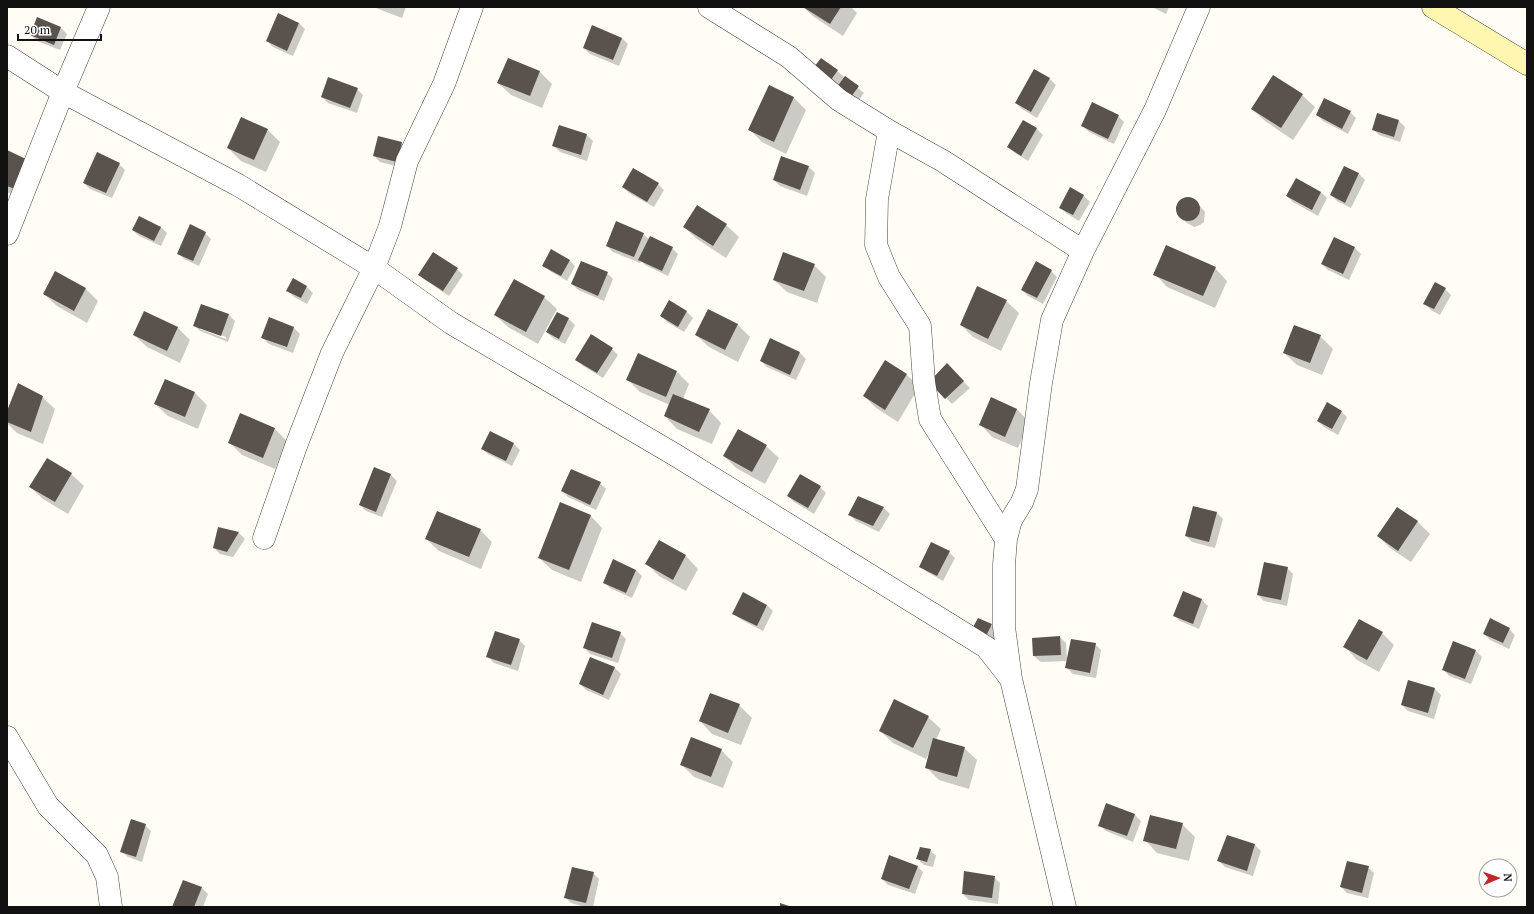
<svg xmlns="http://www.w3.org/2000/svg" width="1534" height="914" font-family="'PT Serif',serif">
	<rect width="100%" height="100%" fill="#fffdf5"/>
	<path fill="#0003" fill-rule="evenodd" d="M373,7H406L402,18Z
		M803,7H851L857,13L843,36L814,17Z
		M1152,7H1169L1166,14Z
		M299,23L305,29L293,56L273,47L267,41Z
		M593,27L622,38L628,44L619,66L590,54L584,48Z
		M61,28L67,34L60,50L37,41L31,35Z
		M1034,70L1050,79L1056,85L1037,118L1022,109L1016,103Z
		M837,71L864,93L854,107L818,77Z
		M540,72L552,84L542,108L511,95L498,83Z
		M769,87L794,98L806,110L786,154L762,142L749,129Z
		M357,89L363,95L357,113L328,103L322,97Z
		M1302,95L1315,107L1293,140L1265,121L1252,109Z
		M1350,112L1356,118L1348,134L1323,121L1317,115Z
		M1118,116L1124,122L1114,144L1089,132L1083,126Z
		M1024,121L1037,129L1043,135L1028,161L1015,153L1009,147Z
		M1399,121L1405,127L1400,142L1379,135L1373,129Z
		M560,127L587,135L593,141L587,161L560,152L554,146Z
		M267,129L280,142L266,172L241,161L228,148Z
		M401,143L407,149L403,168L380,162L374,156Z
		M7,151L27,201L7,192Z
		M782,157L809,167L815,173L807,196L780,186L774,180Z
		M119,164L125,170L112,198L90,189L84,183Z
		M1345,167L1359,174L1365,180L1351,208L1337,201L1331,195Z
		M1296,179L1321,192L1327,198L1318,216L1293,202L1287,196Z
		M658,184L664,190L654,207L629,193L623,187Z
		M1070,189L1084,196L1090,202L1079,221L1066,213L1060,207Z
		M1187,198L1196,201L1205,212L1204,222L1200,225L1194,227L1187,223L1181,217L1177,210L1178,204L1183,200Z
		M697,206L726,225L739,237L726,258L697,239L684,227Z
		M161,227L167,233L161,246L139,236L133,230Z
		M205,233L211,239L199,266L184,259L178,253Z
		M643,234L649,239L672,248L678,254L668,276L645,265L641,261L640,263L613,252L607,246Z
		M1334,238L1355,248L1361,254L1349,280L1328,270L1322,264Z
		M569,260L575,266L567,281L550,271L544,265Z
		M814,265L826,277L817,303L787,292L774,280Z
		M1215,268L1227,281L1215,308L1167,287L1155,274Z
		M457,269L463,275L449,296L425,280L419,274Z
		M1051,271L1057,277L1043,304L1028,296L1022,290Z
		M56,273L86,289L98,301L87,323L57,306L44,294Z
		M607,273L613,279L604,301L578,290L572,284Z
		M307,287L313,293L307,304L294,297L288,291Z
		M1445,289L1451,295L1440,315L1431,310L1425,304Z
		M544,297L557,309L538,344L508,327L495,315Z
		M670,301L687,312L693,318L684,332L667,322L661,316Z
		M1006,301L1019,313L1001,351L973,337L961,325Z
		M202,305L229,315L235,321L228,342L200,331L194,325ZM200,327L226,337V339L200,329Z
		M557,313L569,319L575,325L565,344L553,338L547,332Z
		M269,318L294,328L300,334L293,353L269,344L263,338Z
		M737,324L750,337L738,362L709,347L696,335Z
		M177,327L190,340L180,363L147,347L134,335Z
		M1320,336L1333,349L1322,375L1297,365L1284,353Z
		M612,349L618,355L603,378L583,366L577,360Z
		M800,353L806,359L796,380L767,367L761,361Z
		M885,361L907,375L919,387L898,422L876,408L864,396Z
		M947,365L970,388L952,404L930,382Z
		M677,372L689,384L683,399L709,410L721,423L712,444L677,429L665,416L670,405L640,392L627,379Z
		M165,380L195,393L207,405L198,429L168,416L155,404Z
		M42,397L55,409L43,444L17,433L7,423V413Z
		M992,398L1017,409L1029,422L1018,448L992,437L980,424Z
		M1341,411L1347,417L1338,435L1324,427L1318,421Z
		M274,428L287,441L275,469L242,455L229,442Z
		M514,444L520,450L512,466L488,454L482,448Z
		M766,446L779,458L765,484L736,468L724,456Z
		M375,468L391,475L397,481L382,517L366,511L360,505Z
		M71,474L84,486L68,514L43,499L30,487Z
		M600,483L606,489L596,510L568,497L562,491Z
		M820,487L826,493L814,514L794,502L788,496Z
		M859,497L884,508L890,514L879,532L856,521L850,515Z
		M1194,507L1217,513L1223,519L1215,548L1192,542L1186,536Z
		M1397,508L1418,522L1430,534L1411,562L1390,548L1378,536Z
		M590,515L602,528L581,582L552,570L539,558Z
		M219,528L239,533L245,539L233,557L220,554L214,548Z
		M480,530L492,542L481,569L439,551L426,539Z
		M659,541L686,556L698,569L686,591L659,576L647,564Z
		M949,552L955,558L943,581L927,572L921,566Z
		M614,561L636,570L642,576L632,598L610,588L604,582Z
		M1287,568L1293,574L1287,606L1264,601L1258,595Z
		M1183,593L1202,600L1208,606L1199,629L1180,621L1174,615Z
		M767,605L773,611L763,631L740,619L734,613Z
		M991,625L997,631L993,641L980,635Z
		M1509,629L1515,635L1509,649L1490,640L1484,634Z
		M620,633L626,639L618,663L590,654L584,647Z
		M1382,633L1394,645L1379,672L1357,660L1345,647Z
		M1060,637L1066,643L1067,661L1041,662L1034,656L1033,639Z
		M519,640L525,646L518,671L494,663L488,657Z
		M1454,643L1476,651L1482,657L1471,684L1449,676L1443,669Z
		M1095,644L1101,650L1096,678L1073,674L1067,668Z
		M591,658L615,668L621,674L609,700L586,690L580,684Z
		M1409,681L1435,689L1441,695L1434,719L1408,711L1402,705Z
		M739,705L752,718L741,745L712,734L700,721Z
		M928,717L941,729L936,740L964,748L977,760L969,789L939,780L926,767L929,753L926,759L893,743L880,731Z
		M721,750L733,762L723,788L694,777L682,765Z
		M1135,815L1141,821L1133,842L1106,831L1100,825Z
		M1182,824L1195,837L1189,861L1157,853L1145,840Z
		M145,825L151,831L142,862L128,857L121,851Z
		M1227,836L1255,845L1261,851L1253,876L1225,867L1219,861Z
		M930,850L936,856L933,867L924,865L918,859Z
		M917,866L923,872L915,894L888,885L882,879Z
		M1368,867L1374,873L1368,898L1347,893L1341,887Z
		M593,873L599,879L593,907H585L571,903L565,897Z
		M994,877L1000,883L998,904L969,900L963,894Z
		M202,888L208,894L203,907H174Z"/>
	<path fill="#5a524d" d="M803,7H841L830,24Z
		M278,13L299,23L287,51L266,41Z
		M37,17L61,27L54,45L30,35Z
		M592,25L622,38L613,60L583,48Z
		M508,58L540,71L530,96L497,83Z
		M821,58L838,70L828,84L811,71Z
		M1034,69L1050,78L1031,112L1015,103Z
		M1273,75L1303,94L1281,128L1251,109Z
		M845,76L859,86L848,101L834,91Z
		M328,77L358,88L350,108L321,97Z
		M769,85L794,97L774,142L748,130Z
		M1324,98L1351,111L1342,129L1316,115Z
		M1092,102L1119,115L1108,139L1081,126Z
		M1377,113L1399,120L1394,137L1372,130Z
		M241,117L268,129L254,160L227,148Z
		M1023,120L1037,128L1021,156L1007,147Z
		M559,125L587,134L581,155L552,146Z
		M378,136L402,142L397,162L373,156Z
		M7,150L28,160L15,189L7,186Z
		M97,152L120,163L106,193L83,183Z
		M781,156L809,166L800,190L773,180Z
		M1344,166L1359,173L1345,203L1330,195Z
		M633,168L659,183L647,202L622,187Z
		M1296,178L1321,192L1312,210L1286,196Z
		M1070,187L1084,195L1073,215L1059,208Z
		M1176 209a12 12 0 1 1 24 0a12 12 0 1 1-24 0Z
		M697,205L727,224L713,246L683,227Z
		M139,216L161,227L154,241L132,230Z
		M616,221L644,233L634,257L606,246Z
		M190,224L206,232L193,261L177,254Z
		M650,236L673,247L662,271L638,260Z
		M1334,237L1355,247L1343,274L1321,264Z
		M1166,245L1216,267L1203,296L1153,275Z
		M551,249L570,260L561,276L542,266Z
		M433,252L458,268L443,291L418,275Z
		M783,252L815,264L804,291L773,280Z
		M581,261L608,272L598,296L571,284Z
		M1036,261L1052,270L1037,298L1021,290Z
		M55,271L86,288L74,311L43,294Z
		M293,278L307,286L301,298L286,291Z
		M514,279L545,296L526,332L494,315Z
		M1435,282L1446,288L1434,309L1423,304Z
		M977,286L1007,300L988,339L960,325Z
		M669,300L687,311L678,327L660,316Z
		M201,304L229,314L221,336L193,326Z
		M708,309L738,324L725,350L695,335Z
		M144,311L178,327L167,351L133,335Z
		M557,312L569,318L559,339L546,332Z
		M269,317L294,327L287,347L261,338Z
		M1294,325L1321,335L1310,363L1283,353Z
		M591,334L613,348L597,373L575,360Z
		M770,338L800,352L790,375L760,361Z
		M638,353L677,371L666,397L626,380Z
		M885,360L907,374L885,410L863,396Z
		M947,363L964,381L945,399L929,382Z
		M165,379L195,392L185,417L154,404Z
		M18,383L43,396L31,432L7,422V411Z
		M673,394L710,409L699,432L664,416Z
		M991,397L1017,409L1005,437L979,425Z
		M1327,402L1342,411L1332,429L1317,421Z
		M240,413L275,428L263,458L228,443Z
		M738,429L767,445L752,472L723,456Z
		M490,431L514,443L506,461L481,449Z
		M47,458L72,473L55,502L29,487Z
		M374,467L391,474L376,512L359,505Z
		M571,469L601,482L590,505L561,491Z
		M800,474L821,486L808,508L787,496Z
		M858,496L884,507L873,526L848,515Z
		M560,502L591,515L569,570L538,558Z
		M1193,506L1217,512L1209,542L1185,536Z
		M1397,507L1418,521L1398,551L1377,536Z
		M437,511L481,529L469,557L425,539Z
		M218,527L239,532L227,552L213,548Z
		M659,540L686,555L673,580L645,564Z
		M931,542L950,551L937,576L919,567Z
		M613,559L636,570L626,593L603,583Z
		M1264,562L1288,567L1281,600L1257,595Z
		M1183,591L1202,599L1193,624L1173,616Z
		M743,592L767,605L757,626L732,614Z
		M978,618L992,624L986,636L972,629Z
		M1490,618L1510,628L1503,643L1483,634Z
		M1359,619L1383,632L1367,660L1343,647Z
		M592,622L621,632L612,658L583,648Z
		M495,631L520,639L511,665L486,657Z
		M1060,636L1061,655L1033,656L1032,638Z
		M1071,639L1096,643L1090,673L1065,668Z
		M1453,641L1476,650L1465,679L1442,670Z
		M590,657L615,667L603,695L579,684Z
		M1408,680L1435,688L1428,713L1401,705Z
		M710,693L740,704L728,733L699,721Z
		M894,699L929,716L913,748L879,731Z
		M691,737L722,749L711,777L680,765Z
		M933,738L965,747L957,777L925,768Z
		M1106,803L1135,814L1127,836L1098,826Z
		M1150,815L1183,823L1176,849L1143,841Z
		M131,819L146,824L136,857L120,852Z
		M1227,835L1255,844L1247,871L1217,861Z
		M920,847L931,849L927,862L916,859Z
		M889,855L918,866L909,889L881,879Z
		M1347,861L1369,866L1362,893L1340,887Z
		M572,867L594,872L586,903L564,898Z
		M964,871L995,876L992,898L962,894Z
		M183,880L202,887L194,907H172Z
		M780,903L792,907H780Z"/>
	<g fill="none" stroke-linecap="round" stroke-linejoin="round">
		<defs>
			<path id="minor" d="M709,7L789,57L839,100L889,131L943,161L1083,251
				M7,56L63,92L238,185L374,268L451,323L677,456L986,647L1011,679L1065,907
				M889,131L877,199L876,245L889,277L920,326L924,382L930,419L1006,539
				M7,234L63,92L99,7
				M264,538L296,446L332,353L374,268L390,226L407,161L444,84L472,7
				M1011,679L1004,627V565L1006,539L1011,520L1022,502L1027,489L1041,383L1052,320L1083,251L1155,110L1199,7
				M7,737L48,806L97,855L107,877L111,907"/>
			<path id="secondary" d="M1433,7L1527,64"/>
		</defs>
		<use href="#minor" stroke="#444" stroke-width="23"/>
		<use href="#secondary" stroke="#333" stroke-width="23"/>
		<use href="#minor" stroke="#fff" stroke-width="22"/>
		<use href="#secondary" stroke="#fff6b0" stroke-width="22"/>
	</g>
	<rect width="1534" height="914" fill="none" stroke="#111111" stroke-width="16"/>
	<g transform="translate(1498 878) rotate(88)"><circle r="19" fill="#ffffff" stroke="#a0a0a0"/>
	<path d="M0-3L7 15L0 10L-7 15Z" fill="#c4262e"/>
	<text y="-6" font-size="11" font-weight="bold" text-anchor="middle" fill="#111111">N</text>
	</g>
	<path d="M18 34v6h83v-6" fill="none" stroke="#111111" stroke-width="2"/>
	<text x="24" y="34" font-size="12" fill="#111111" stroke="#ffffff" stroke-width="3" paint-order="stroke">20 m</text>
</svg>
